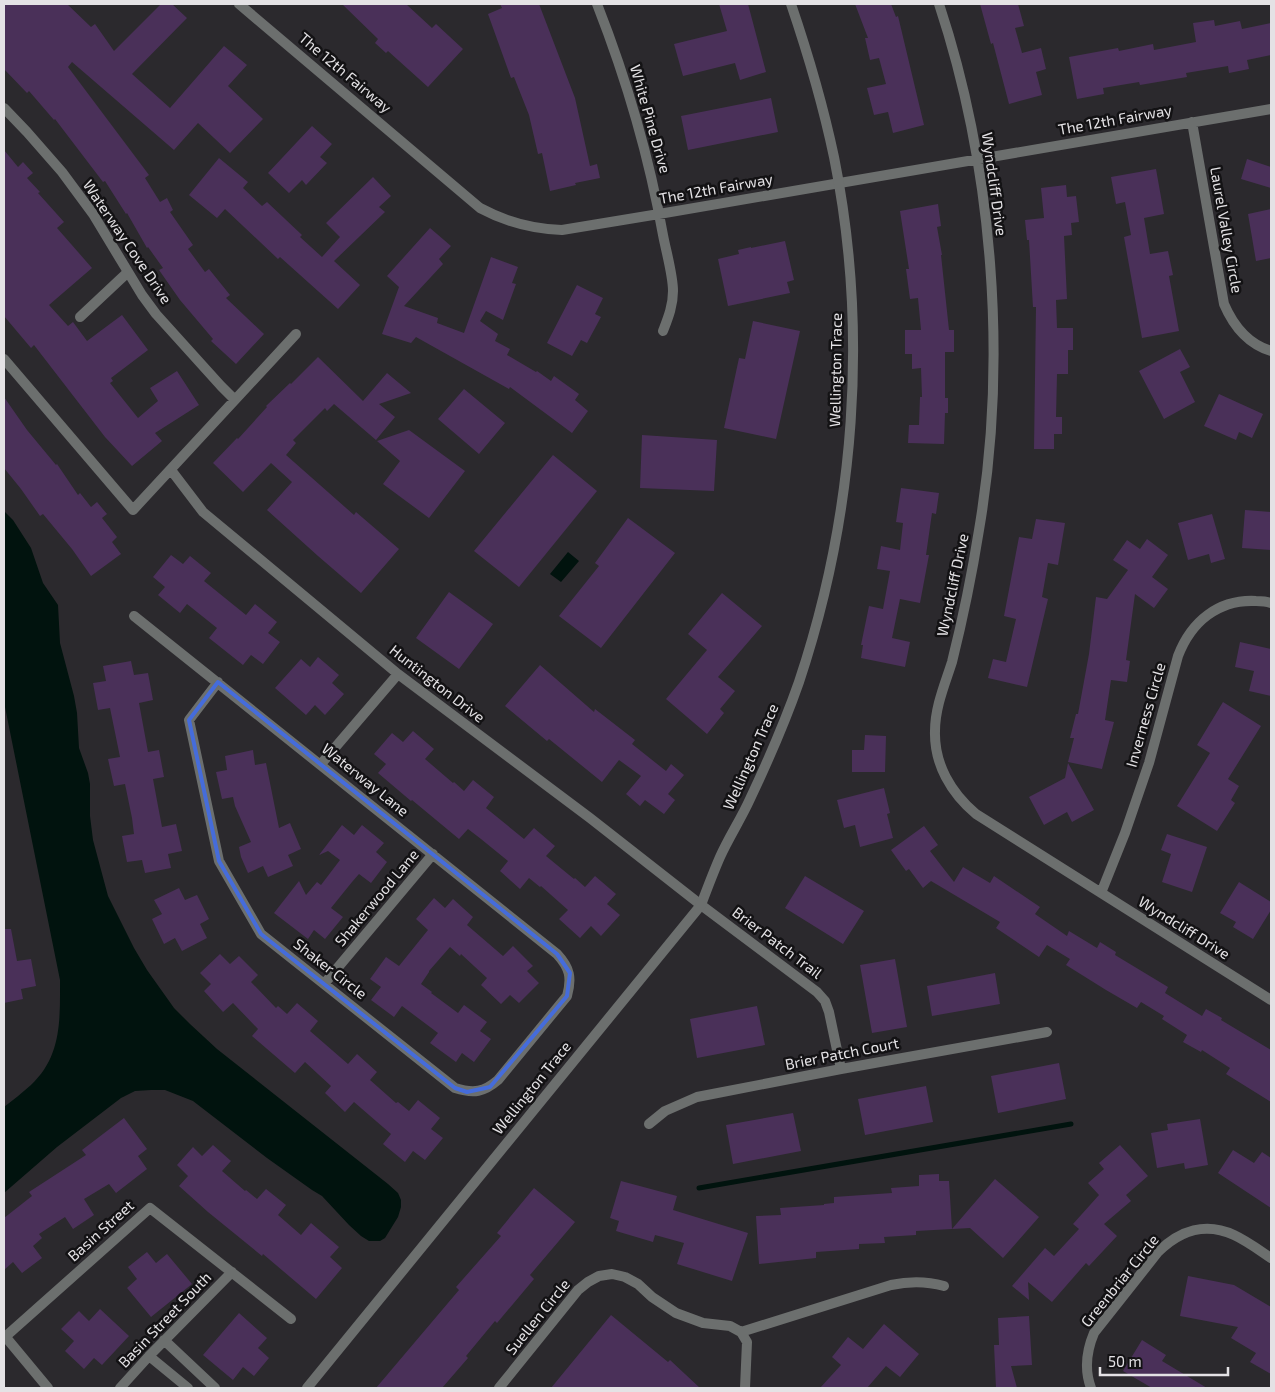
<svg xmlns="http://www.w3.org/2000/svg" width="1275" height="1392" font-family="'Exo 2',sans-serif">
	<rect width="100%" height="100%" fill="#2b292d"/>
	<path fill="#01130e" d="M4,511L13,520L31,548L43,583L58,605L60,643L74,696L77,713L79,748L88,773L90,784V816L93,840L108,896L134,948L147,970L174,1008L190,1024L217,1049L388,1184L398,1193L401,1200V1207L398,1217L385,1238L380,1241H369L361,1236L349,1225L322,1196L312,1190L267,1158L193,1101L165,1090H151L135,1091L121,1098L57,1147L4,1193V1107C13,1100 22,1093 31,1085C62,1056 60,1019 60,980L4,702Z
		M568,552L579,561L561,582L550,574Z"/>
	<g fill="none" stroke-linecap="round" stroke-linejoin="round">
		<path stroke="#01130e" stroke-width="5" d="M699,1188L1071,1124"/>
	</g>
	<path fill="#4a3059" d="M4,4H67L91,27L95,24L114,51L161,4H172L187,18L132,74L170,108L224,46L247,65L228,86L263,119L230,153L198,123L174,150L72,62L68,67L149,175L145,178L160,202L167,198L173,210L170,212L193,245L188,249L205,272L209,269L230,295L226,298L264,334L236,364L211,341L213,339L180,300L159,270L163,268L148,247L147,248L127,213L126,214L105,181L103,182L55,119L54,120L29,91L27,93L4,69Z
		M342,4H406L432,28L436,24L463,49L428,87L388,51L386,53L375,43L378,39Z
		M500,4H539L575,98L590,166L597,164L600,178L575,183L576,185L550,191L542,153L538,154L529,115L514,77L511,78L488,14L502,8Z
		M719,4H748L766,72L740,80L735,63L683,76L674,44L727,31Z
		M855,4H891L896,17L898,16L924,125L893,133L888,112L874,115L867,88L886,84L879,58L870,60L865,38H868Z
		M980,4H1018L1024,26L1015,28L1022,53L1041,48L1046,69L1036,72L1042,95L1009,104L993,43L991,44Z
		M1214,20L1215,26L1240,21L1242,29L1271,23V55L1247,60L1249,69L1229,73L1228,66L1186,73L1187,77L1140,85L1139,82L1103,88L1104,94L1077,99L1069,57L1118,48L1119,51L1153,44L1154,50L1196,42L1193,23Z
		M771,98L778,132L688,150L681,116Z
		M312,126L332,144L320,157L327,163L306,185L302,180L289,193L268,173Z
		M4,150L18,167L23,162L33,173L27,178L40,192L38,193L64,222L57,228L92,268L49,305L68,326L73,322L87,341L122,315L148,350L111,378L113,381L110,383L138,418L158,401L150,388L177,371L199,405L155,433L162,441L132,466L105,437L34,345L31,348L4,316Z
		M219,158L248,182L243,188L262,206L267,202L302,235L300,237L322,257L340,237L326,223L373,177L391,196L379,207L385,212L334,261L360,285L338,309L280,257L278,259L225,209L217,218L189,195Z
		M1247,159L1271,167V188L1241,179Z
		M1156,169L1164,214L1144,218L1150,254L1168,251L1173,275L1169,276L1179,331L1142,338L1124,237L1131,235L1125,202L1116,204L1111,177Z
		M1066,185L1067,197L1076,196L1079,222L1071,223L1072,235L1064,236L1067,299L1056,300L1057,328H1073V350H1068V374H1057L1056,417H1062V434H1054V449H1034L1036,307H1033L1029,240H1027L1025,220L1044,218L1041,188Z
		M938,204L941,226L937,227L942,255H941L949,330H954V352H945V398H948V413H945L944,444L908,443L909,425H919L920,397H922L921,368L912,369V354H905V330H921L918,298L910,299L906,269H909L900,211Z
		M1271,209V258L1256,261L1248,214Z
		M430,228L451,246L439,259L443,264L404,306L438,318L437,323L464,333L491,257L518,267L512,283L516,284L503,320L486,311L480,321L498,334L495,341L510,349L507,355L536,372L537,371L551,381L554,376L579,394L575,400L588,411L572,433L510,387L509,389L416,337L411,343L382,334L399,287L387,276Z
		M785,241L794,280L787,282L790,293L728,306L718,259L739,254L738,250L751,247V248Z
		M577,285L603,298L595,314L601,317L587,343L581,340L572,356L547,343Z
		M753,321L800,331L776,439L724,428L739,358L745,359Z
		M1180,349L1190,367L1180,372L1195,402L1164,419L1139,371Z
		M318,357L363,401L387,373L411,393L379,404L395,417L376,440L334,404L327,411L325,408L293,440L296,443L286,455L354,515L356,512L399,549L361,593L318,556L267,510L292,482L271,463L243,492L213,463L237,438L238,439L267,407L266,406L290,383L291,384Z
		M464,389L505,423L479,454L438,419Z
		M1219,394L1263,414L1252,438L1239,432L1236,440L1204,426Z
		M4,397L27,430L56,465L57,464L78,495L80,493L91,507L97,502L107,514L102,518L117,537L112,542L121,554L91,576L72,549L43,514L40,516L21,489L4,468Z
		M409,430L465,471L429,518L383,484L400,461L377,441Z
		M642,435L717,440L714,491L640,488Z
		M553,455L597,491L519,587L474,551Z
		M901,488L939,493L936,514L932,513L926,555H929L920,603L900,599L892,638L910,642L905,667L861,658L863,645H861L869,606L883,609L890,571L877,569L881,546L900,550L903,523L896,522Z
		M1245,510L1271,512V550L1242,548Z
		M1212,514L1225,559L1211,563L1209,554L1188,560L1178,523Z
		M628,518L675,553L601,648L559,616L599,566L595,563Z
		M1036,519L1065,523L1058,565L1048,563L1042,597L1048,599L1027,687L988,678L993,659L1006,662L1016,619L1004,616L1019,537L1032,539Z
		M1147,539L1168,555L1152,577L1168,589L1154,608L1135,594L1126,660L1130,661L1127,682L1111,680L1105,720L1114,722L1102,769L1068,762L1074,738H1070L1076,714H1078L1089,654L1096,597L1107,599L1128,570L1113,560L1127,540L1140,549Z
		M171,555L183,564L190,556L211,573L204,581L246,615L255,604L277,622L268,633L280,642L263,664L251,655L243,665L209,638L217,628L187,604L180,613L158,595L165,587L153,577Z
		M449,592L493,624L459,669L416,638Z
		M722,593L762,626L718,677L735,691L720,709L724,713L707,734L666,699L707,650L688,634Z
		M1240,642L1271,649V696L1249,691L1254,671L1235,667Z
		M318,657L339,675L332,683L344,694L325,715L315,705L306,715L275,688L301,659L310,667Z
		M131,661L134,675L148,673L153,700L139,703L148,752L159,750L164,777L153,779L158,806L162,827L176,824L182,851L168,854L171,868L145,873L142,860L127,862L122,836L134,834L132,818L125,784L114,786L108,759L120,757L110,708L98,710L93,683L106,681L103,666Z
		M540,665L594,712L595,709L635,740L632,744L666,771L671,764L684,775L668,794L675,800L664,814L645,800L640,806L626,794L641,776L619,760L602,782L549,739L547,741L505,706Z
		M1223,702L1261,726L1228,779L1239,786L1231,800L1235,803L1217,831L1177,806L1210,753L1197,745Z
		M413,731L434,749L425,759L453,783L454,782L464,791L473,780L494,797L486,808L524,839L534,828L555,846L546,856L574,879L575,878L585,887L595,876L616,894L607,904L620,915L601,936L591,926L580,938L559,919L568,910L541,886L540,887L529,878L520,889L500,871L508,861L481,839L468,829L459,839L412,800L411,801L378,773L386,764L374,754L392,733L403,742Z
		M865,735L886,736L885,772H852V750H864Z
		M253,750L255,765L266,763L279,828L290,823L301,849L288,855L293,866L268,877L263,866L248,873L241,857L239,847L251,842L235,806L233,797L222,799L216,772L227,770L225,756Z
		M1068,763L1094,810L1072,822L1067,812L1044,825L1029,797L1065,778Z
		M884,788L890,813L887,814L893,838L860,847L855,825L844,828L837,800Z
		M342,825L354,835L362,825L384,843L376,852L387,862L371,883L359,874L352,882L331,908L343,917L325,939L314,930L308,939L274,913L299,881L306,895L317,882L321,885L340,860L328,851L319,855Z
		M924,826L938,845L930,851L954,882L963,867L990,883L994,876L1040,907L1035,914L1067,936L1069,931L1097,948L1100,942L1116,952L1115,955L1168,987L1165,993L1202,1016L1206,1009L1222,1018L1221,1020L1271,1050V1102L1226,1074L1230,1068L1202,1050L1201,1052L1183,1042L1187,1035L1162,1019L1164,1016L1141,1002L1137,1008L1106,990L1066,965L1070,959L1047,945L1039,957L996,928L1000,922L931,881L923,888L909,869L906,871L891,850Z
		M1167,834L1207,847L1192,892L1162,882L1171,854L1161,850Z
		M805,876L864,911L843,944L785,908Z
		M1239,882L1271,902V910L1253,939L1233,927L1236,922L1220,913Z
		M179,888L185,900L197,895L209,919L200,924L207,938L182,951L175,938L164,944L152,919L162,914L154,900Z
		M434,898L445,908L453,899L473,917L467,925L503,956L513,946L533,966L527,971L539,983L519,1003L510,995L501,1004L481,985L487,978L461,954L460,956L450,947L429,971V972L421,984L432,992L431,993L458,1013L464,1005L487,1022L480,1031L491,1039L474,1062L462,1053L456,1062L430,1043L438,1033L402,1006L394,1017L371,1000L381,987L370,979L386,957L399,966L428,930L416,919Z
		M4,929H11L17,961L31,959L36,986L21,989L23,999L4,1003Z
		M220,954L230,964L239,956L258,975L251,982L276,1008L278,1006L287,1014L297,1003L318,1021L310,1031L348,1064L357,1054L377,1072L370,1080L396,1103L398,1102L409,1111L418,1100L440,1118L431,1129L443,1138L425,1160L413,1151L405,1162L383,1144L391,1134L354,1102L345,1112L325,1093L331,1086L305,1062L295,1073L252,1036L258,1029L233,1003L223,1012L204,991L211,984L200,973Z
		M895,959L907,1027L872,1033L860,965Z
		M995,973L1000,1004L932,1016L927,986Z
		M757,1006L765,1045L697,1058L690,1019Z
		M1059,1063L1066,1099L998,1113L991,1076Z
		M926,1086L933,1122L865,1135L858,1099Z
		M793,1113L801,1151L733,1164L726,1125Z
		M124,1118L147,1149L138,1156L147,1169L116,1193L109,1184L84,1199L94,1215L73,1229L65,1217L39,1234L42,1238L33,1246L42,1258L22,1273L13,1262L4,1270V1218L32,1196L29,1192L86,1155L82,1150Z
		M1200,1119L1208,1165L1185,1169L1184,1163L1157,1168L1151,1133L1168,1130L1167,1124Z
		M213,1145L231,1161L222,1171L245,1191L246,1190L257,1199L266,1189L286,1205L278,1215L301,1235L311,1223L339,1247L330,1257L342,1268L316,1299L263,1254L262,1256L208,1212L179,1186L188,1176L177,1165L193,1147L202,1156Z
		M1120,1145L1148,1176L1126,1195L1131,1201L1104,1224L1117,1236L1089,1266L1086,1263L1052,1302L1028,1282L1029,1300L1012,1286L1045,1248L1054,1256L1079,1229L1073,1224L1099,1195L1088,1183L1104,1169L1099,1163Z
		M1233,1150L1254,1163L1262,1152L1271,1158V1208L1218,1173Z
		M939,1174V1181H949L952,1229L995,1179L1039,1217L1003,1258L970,1228L916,1231V1235L884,1237L885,1243L859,1244V1249L816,1252V1258L759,1264L756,1216L781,1215L780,1208L824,1205V1204L834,1203V1197L892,1193L891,1188L919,1186V1175Z
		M621,1181L677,1196L673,1210L748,1233L732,1281L677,1264L684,1243L655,1235L653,1242L616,1231L619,1221L610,1218Z
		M534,1188L575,1222L530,1275L534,1279L497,1323L495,1321L466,1356L468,1358L442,1388H376L459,1290L456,1287L501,1236L497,1233Z
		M147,1252L156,1263L167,1254L192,1284L151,1317L127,1288L137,1279L128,1267Z
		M1188,1276L1234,1285L1271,1307V1374L1250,1362L1256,1353L1231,1338L1238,1327L1180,1316Z
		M100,1309L129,1336L102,1365L94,1358L84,1369L65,1351L74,1341L61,1329L79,1311L89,1321Z
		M239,1313L267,1338L258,1348L269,1358L254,1376L243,1367L233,1380L203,1355Z
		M611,1315L668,1362L670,1360L700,1388H551Z
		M1029,1316L1032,1365L1011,1366L1017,1388H996L994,1345H999L998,1318Z
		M884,1324L919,1354L900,1377L886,1366L867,1388H820L841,1365L832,1357L848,1337L863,1349Z
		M1142,1340L1166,1355L1162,1361L1207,1388H1152L1123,1371Z"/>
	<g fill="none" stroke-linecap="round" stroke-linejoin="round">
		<path stroke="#6c6f6e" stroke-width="10" d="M239,4L480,208C506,222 533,229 562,230L659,214L1271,109
			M597,4C626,78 649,156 663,235C666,251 673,275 673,291C673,306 668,318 663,331
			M939,4C993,167 1008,360 979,530C972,574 963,618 952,662C945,684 935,707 935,731C934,764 951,793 976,814L1271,1000
			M4,108L27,132L62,172L93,214L142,295L156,314L221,386L234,399
			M1192,122L1224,304C1233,325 1248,344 1271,351
			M80,317L128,272
			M4,359L133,510L296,334
			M171,470L203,512L398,674L590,818L701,905L817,992L825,1001L829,1012L841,1069
			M134,616L557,954C570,968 572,978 567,996L498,1080C484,1092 474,1094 455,1088L261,934L219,861L189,720L218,682
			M321,764L398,674
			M1101,893L1125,833L1149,763L1178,656C1191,622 1218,599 1256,601C1261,601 1266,601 1271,603
			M324,984L433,854
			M649,1124L665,1111L697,1097L841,1069L1047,1032
			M741,1332L891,1285C910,1281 926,1281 944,1286
			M4,1335L48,1388
			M5,1337L150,1208L291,1319
			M164,1340L215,1388
			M149,1356L188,1388
			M120,1388L149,1356L232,1272
			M499,1388L578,1290L588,1282L599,1276L612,1274L625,1277L638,1284L652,1297L676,1313L703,1323L730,1326L741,1332L747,1342L745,1388
			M1091,1388C1084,1369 1086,1352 1094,1333L1158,1252C1180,1230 1206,1222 1234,1235C1247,1241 1259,1250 1271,1258"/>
		<path stroke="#6c6f6e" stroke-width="10" d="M307,1388L701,905C707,889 713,873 720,857C729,837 741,819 750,799C768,761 785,722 799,682C855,514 869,331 834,157C823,105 808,54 791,4"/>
	</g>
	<path fill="none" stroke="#456cdb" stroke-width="4" stroke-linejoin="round" d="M218,682L557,954L570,973L567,996L490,1087L467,1092L455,1088L261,934L219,861L189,720Z"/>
	<g text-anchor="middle" stroke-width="5" stroke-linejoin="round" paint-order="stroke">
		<g font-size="15" fill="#e4e2e5" stroke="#131214">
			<text transform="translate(345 73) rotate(40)" y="5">The 12th Fairway</text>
			<text transform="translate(650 119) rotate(74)" y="5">White Pine Drive</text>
			<text transform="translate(1115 120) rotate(-10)" y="5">The 12th Fairway</text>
			<text transform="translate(994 184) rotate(82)" y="5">Wyndcliff Drive</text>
			<text transform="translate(716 189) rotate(-10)" y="5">The 12th Fairway</text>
			<text transform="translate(1226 230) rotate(80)" y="5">Laurel Valley Circle</text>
			<text transform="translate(127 242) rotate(56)" y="5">Waterway Cove Drive</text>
			<text transform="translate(836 370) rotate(-89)" y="5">Wellington Trace</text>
			<text transform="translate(953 585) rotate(-78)" y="5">Wyndcliff Drive</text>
			<text transform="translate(437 684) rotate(38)" y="5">Huntington Drive</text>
			<text transform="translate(1146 715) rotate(-74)" y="5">Inverness Circle</text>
			<text transform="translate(751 757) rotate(-66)" y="5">Wellington Trace</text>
			<text transform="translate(365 780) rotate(39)" y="5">Waterway Lane</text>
			<text transform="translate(377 898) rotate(-50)" y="5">Shakerwood Lane</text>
			<text transform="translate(1184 928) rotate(32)" y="5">Wyndcliff Drive</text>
			<text transform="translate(777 943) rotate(37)" y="5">Brier Patch Trail</text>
			<text transform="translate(330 969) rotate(38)" y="5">Shaker Circle</text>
			<text transform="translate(842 1054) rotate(-11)" y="5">Brier Patch Court</text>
			<text transform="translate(532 1088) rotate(-51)" y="5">Wellington Trace</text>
			<text transform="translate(101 1231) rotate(-42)" y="5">Basin Street</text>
			<text transform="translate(1120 1281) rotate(-51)" y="5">Greenbriar Circle</text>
			<text transform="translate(538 1317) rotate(-51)" y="5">Suellen Circle</text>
			<text transform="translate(165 1320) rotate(-46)" y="5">Basin Street South</text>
		</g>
	</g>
	<rect width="1275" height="1392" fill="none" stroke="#e4e2e5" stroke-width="10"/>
	<path d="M1100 1367v8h128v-8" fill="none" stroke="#e4e2e5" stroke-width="2.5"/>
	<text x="1108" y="1367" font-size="15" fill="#e4e2e5" stroke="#131214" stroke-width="4" paint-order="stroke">50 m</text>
</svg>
